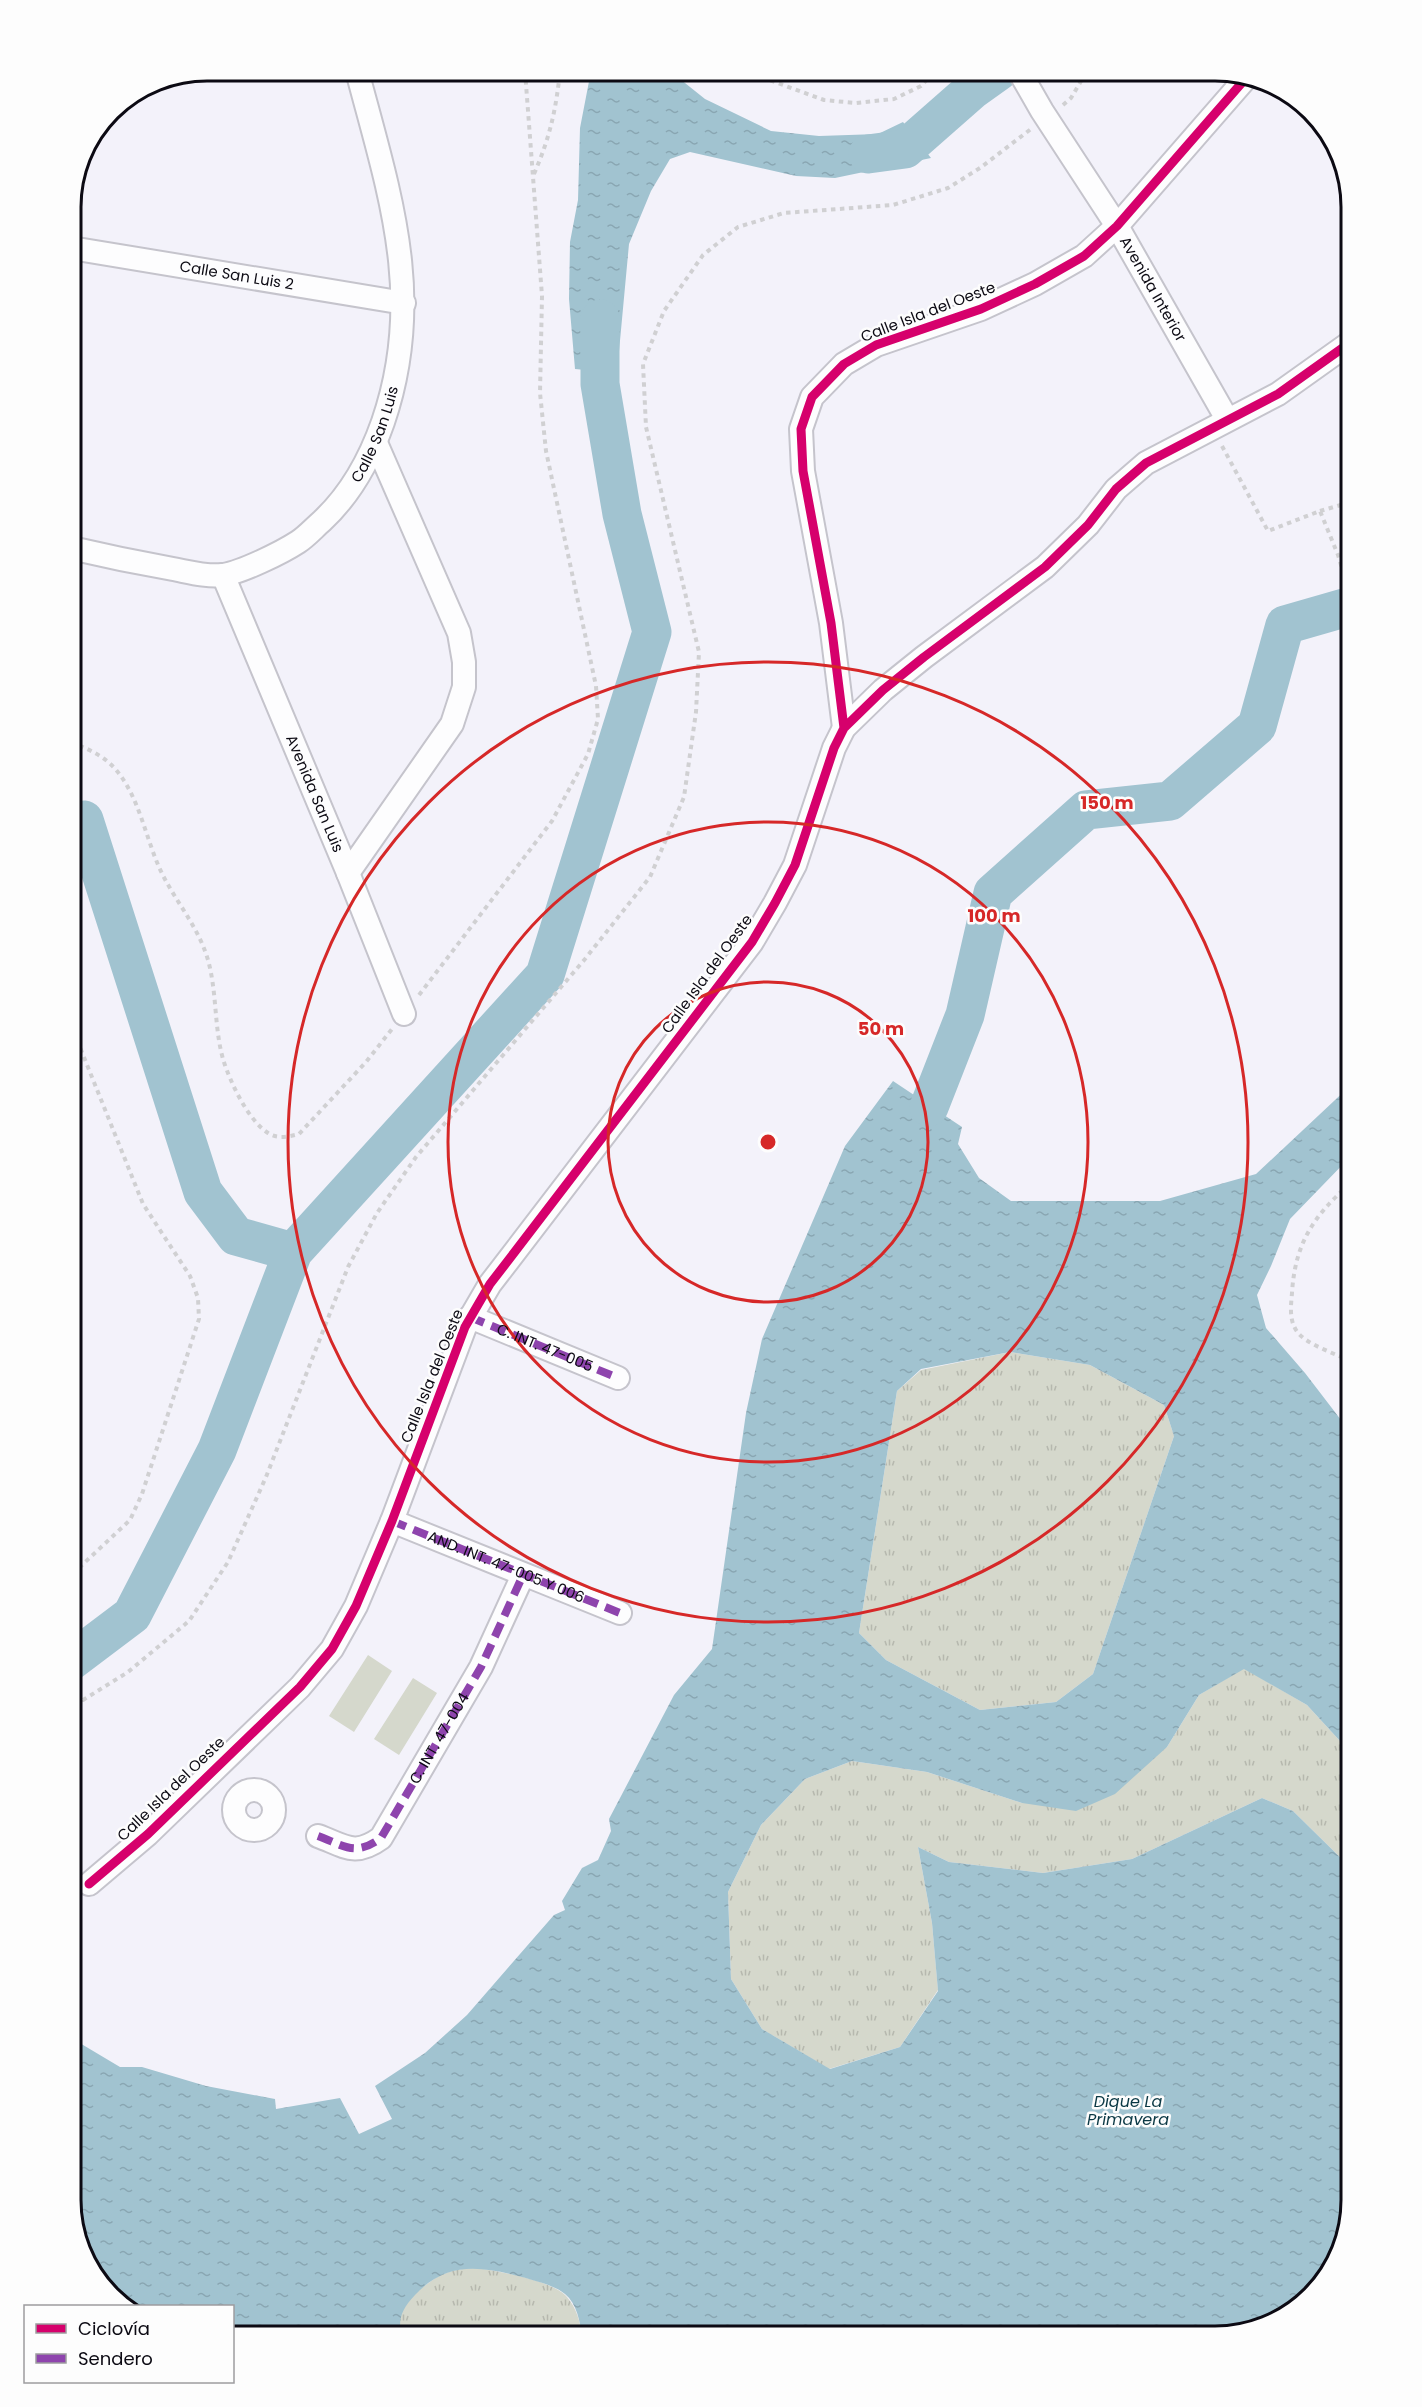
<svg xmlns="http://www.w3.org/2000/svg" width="1422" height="2407" font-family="Poppins,sans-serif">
	<defs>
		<pattern id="grass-tufts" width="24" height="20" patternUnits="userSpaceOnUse" patternTransform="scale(1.5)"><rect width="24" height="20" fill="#d5d8cc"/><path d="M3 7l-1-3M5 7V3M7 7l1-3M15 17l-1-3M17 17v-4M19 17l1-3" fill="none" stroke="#b6b8ae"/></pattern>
		<pattern id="water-ripples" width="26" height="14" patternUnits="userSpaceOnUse" patternTransform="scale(1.5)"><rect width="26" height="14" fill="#a1c3d0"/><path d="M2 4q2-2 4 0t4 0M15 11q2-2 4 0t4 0" fill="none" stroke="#89a6b2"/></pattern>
	</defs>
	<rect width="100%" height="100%" fill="#f3f2fa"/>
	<path fill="url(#grass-tufts)" d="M1010,1352L1090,1365L1164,1405L1174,1436L1093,1674L1056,1702L980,1710L886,1660L859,1633L897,1391L921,1370Z
		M1244,1668L1307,1705L1351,1753V1868L1293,1811L1262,1798L1132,1859L1043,1873L949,1862L918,1847L932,1923L938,1990L900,2047L829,2069L762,2029L731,1979L728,1892L761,1825L805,1779L852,1761L927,1772L1022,1803L1167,1747L1199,1695Z
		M477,2268C498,2271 554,2281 567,2297C577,2309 580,2321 582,2336H401C401,2332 399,2326 399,2322C399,2304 425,2284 439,2276C451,2270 464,2268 477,2268Z"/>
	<path fill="#d5d8cc" d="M368,1655L392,1671L354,1732L329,1716Z
		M413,1678L437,1693L399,1755L374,1739Z"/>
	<path fill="url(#water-ripples)" fill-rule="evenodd" d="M591,71H670L705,99L771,131L819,136L878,134L903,122L931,158L835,178L796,176L690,152L670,159L651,191L629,244L617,373L575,369L569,299L570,242L578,200L580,128Z
		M893,1081L962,1127L958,1144L979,1178L1011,1201H1160L1256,1174L1351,1085V1156L1290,1219L1271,1266L1257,1295L1266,1328L1305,1373L1351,1433V1753L1307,1705L1244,1669L1199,1695L1167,1747L1115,1794L1076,1811L1022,1803L927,1772L852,1761L805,1779L761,1825L728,1892L731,1979L762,2029L830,2069L900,2047L938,1991L932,1923L918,1847L949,1862L1043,1873L1132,1859L1262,1798L1293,1811L1351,1868V2200L1329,2276L1275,2323L1215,2336H582C580,2322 577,2304 565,2294C554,2285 535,2281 522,2277C480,2266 447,2261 415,2295C402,2309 398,2318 401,2336H233L232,2306H125L84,2260L71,2200V2041L73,2039L120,2067H142L206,2086L275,2099L276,2109L340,2098L359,2134L392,2119L375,2086L425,2053L467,2015L554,1915L565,1910L562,1901L582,1868L598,1860L611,1831L609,1819L674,1695L712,1649L746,1413L762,1339L845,1146ZM1010,1352L1090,1365L1164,1405L1174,1436L1093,1674L1056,1702L980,1710L886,1660L859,1633L897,1391L921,1369Z"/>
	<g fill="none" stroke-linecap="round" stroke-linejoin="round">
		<path stroke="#a1c3d0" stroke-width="39" d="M868,154L905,149L971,91L999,71
			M84,820L203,1192L236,1236L293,1252L545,975L652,632L622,514L600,384V319
			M929,1107L965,1015L993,893L1086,810L1170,801L1257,726L1285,625L1351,606
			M71,1661L132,1615L217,1450L293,1252"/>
		<defs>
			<g id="street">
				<path id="s1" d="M1019,71L1042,111L1117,226L1227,419"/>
				<path id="s2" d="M71,248L404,303"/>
				<path id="s3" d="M71,548C105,556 139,563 173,569C189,572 207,577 223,575C242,572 281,553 298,542C306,537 314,528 322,521C351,494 370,459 383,422C426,297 389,192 357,71"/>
				<path id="s4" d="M223,575L348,873L404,1014"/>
				<path d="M844,728L831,623L803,471L801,429L812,397L844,364L876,345L981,309L1035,284L1084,256L1117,226L1246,78"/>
				<path d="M348,873L452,724L464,687V662L459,633L376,443"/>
				<path d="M470,1317L618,1378"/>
				<path id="s5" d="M392,1521L620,1613"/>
				<circle cx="254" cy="1810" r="20"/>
				<path id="s6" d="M318,1836C345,1846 355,1857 381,1838L481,1667L523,1575"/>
				<path d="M89,1884L148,1834L300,1687L332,1649L356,1606L392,1521L465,1327L490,1284L507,1262L752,942L775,903L795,865L834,748L844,728L883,690L924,657L1045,567L1088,525L1116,489L1146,463L1278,394L1351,342"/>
			</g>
		</defs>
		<use href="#street" stroke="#c5c4cc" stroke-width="26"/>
		<path stroke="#d0d0d2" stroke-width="4" stroke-dasharray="4.5 4.5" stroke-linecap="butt" d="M745,71L824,100L856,103L894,99L921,86L935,71
			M1063,105L1071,98L1087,71
			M534,174C550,137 556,110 560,71
			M1222,446L1268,531L1320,511L1338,555L1351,598
			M1320,511L1351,502
			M71,742C88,749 105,756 117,771C139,798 145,835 159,867C173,899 198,925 208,960C217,992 214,1027 223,1059C230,1082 248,1120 268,1133C277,1139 288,1137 299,1134L366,1062L392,1029
			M419,995L552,821L588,754L598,719L596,686L546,451L540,393L542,296L525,71
			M1351,1362C1336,1353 1305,1345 1296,1330C1289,1319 1291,1305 1292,1293C1295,1243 1314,1215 1351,1183
			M71,1572L81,1566L130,1520L142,1494L199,1319L198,1298L190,1276L143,1204L71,1025
			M71,1686L83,1700L128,1672L189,1621L228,1562L266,1477L348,1267L377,1213L416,1157L585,959L650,877L684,797L696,712L699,652L646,427L643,364L664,311L703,255L738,227L784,213L893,205L948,188L980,168L1031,129"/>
		<use href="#street" stroke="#fdfdfe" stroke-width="22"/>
		<g stroke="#8e44ad" stroke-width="8" stroke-dasharray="15 8" stroke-linecap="butt">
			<path id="s7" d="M470,1317L618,1378"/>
			<path d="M392,1521L620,1613"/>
			<path d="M318,1836C345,1846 355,1857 381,1838L481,1667L523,1575"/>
		</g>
		<defs>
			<path id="cycleway" d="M844,728L831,623L803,471L801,429L812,397L844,364L876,345L981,309L1035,284L1084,256L1117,226L1246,78
				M89,1884L148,1834L300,1687L332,1649L356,1606L392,1521L465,1327L490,1284L507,1262L752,942L775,903L795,865L834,748L844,728L883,690L924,657L1045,567L1088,525L1116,489L1146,463L1278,394L1351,342"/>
		</defs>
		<use href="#cycleway" stroke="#fdfdfd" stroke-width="13"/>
		<use href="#cycleway" stroke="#d6006c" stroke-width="9"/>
	</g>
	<g fill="none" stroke="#d62828" stroke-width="3">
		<circle cx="768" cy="1142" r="160"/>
		<circle cx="768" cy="1142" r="320"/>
		<circle cx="768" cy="1142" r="480"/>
	</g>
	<g text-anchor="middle" stroke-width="5" stroke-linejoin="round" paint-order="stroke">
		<g font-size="15" fill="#0c0a13" stroke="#fdfdfd">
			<text dy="5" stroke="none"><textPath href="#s2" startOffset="168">Calle San Luis 2</textPath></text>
			<text dy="5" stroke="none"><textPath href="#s1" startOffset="256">Avenida Interior</textPath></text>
			<text transform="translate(928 312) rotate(-21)" y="5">Calle Isla del Oeste</text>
			<text dy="5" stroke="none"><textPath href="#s3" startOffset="372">Calle San Luis</textPath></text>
			<text dy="5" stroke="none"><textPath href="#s4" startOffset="237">Avenida San Luis</textPath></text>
			<text transform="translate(707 974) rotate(-54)" y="5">Calle Isla del Oeste</text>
			<text dy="5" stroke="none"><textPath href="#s7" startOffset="81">C. INT. 47-005</textPath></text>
			<text transform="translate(432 1376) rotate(-68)" y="5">Calle Isla del Oeste</text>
			<text dy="5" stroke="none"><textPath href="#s5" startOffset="123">AND. INT. 47-005 Y 006</textPath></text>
			<text dy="5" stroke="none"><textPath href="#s6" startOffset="183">C. INT. 47-004</textPath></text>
			<text transform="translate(171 1789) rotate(-44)" y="5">Calle Isla del Oeste</text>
		</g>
		<g font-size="16" font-style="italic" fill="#0a3844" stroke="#fdfdfd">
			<text x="1128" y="2107">Dique La<tspan x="1128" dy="18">Primavera</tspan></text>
		</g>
	</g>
	<path d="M0 0H1422V2407H0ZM207 81H1215A126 126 0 0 1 1341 207V2200A126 126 0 0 1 1215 2326H207A126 126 0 0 1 81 2200V207A126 126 0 0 1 207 81Z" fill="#fdfdfd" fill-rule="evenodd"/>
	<path fill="none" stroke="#0c0a13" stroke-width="3" d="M207 81H1215A126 126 0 0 1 1341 207V2200A126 126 0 0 1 1215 2326H207A126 126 0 0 1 81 2200V207A126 126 0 0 1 207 81Z"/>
	<circle cx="768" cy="1142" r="9" fill="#d62828" stroke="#fdfdfd" stroke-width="3"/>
	<g font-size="18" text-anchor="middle" font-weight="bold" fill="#d62828" stroke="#fdfdfd" stroke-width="5" stroke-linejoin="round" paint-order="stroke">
		<text x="1107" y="809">150 m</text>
		<text x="994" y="922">100 m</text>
		<text x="881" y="1035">50 m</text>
	</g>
	<rect x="24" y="2305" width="210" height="78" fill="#fdfdfd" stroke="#9d9c9f" stroke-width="1.5"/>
	<rect x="36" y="2324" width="30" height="9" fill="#d6006c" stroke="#9d9c9f" stroke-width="1.5"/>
	<text x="78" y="2335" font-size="18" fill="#0c0a13">Ciclovía</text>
	<rect x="36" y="2354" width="30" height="9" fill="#8e44ad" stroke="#9d9c9f" stroke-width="1.5"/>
	<text x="78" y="2365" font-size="18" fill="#0c0a13">Sendero</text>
</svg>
